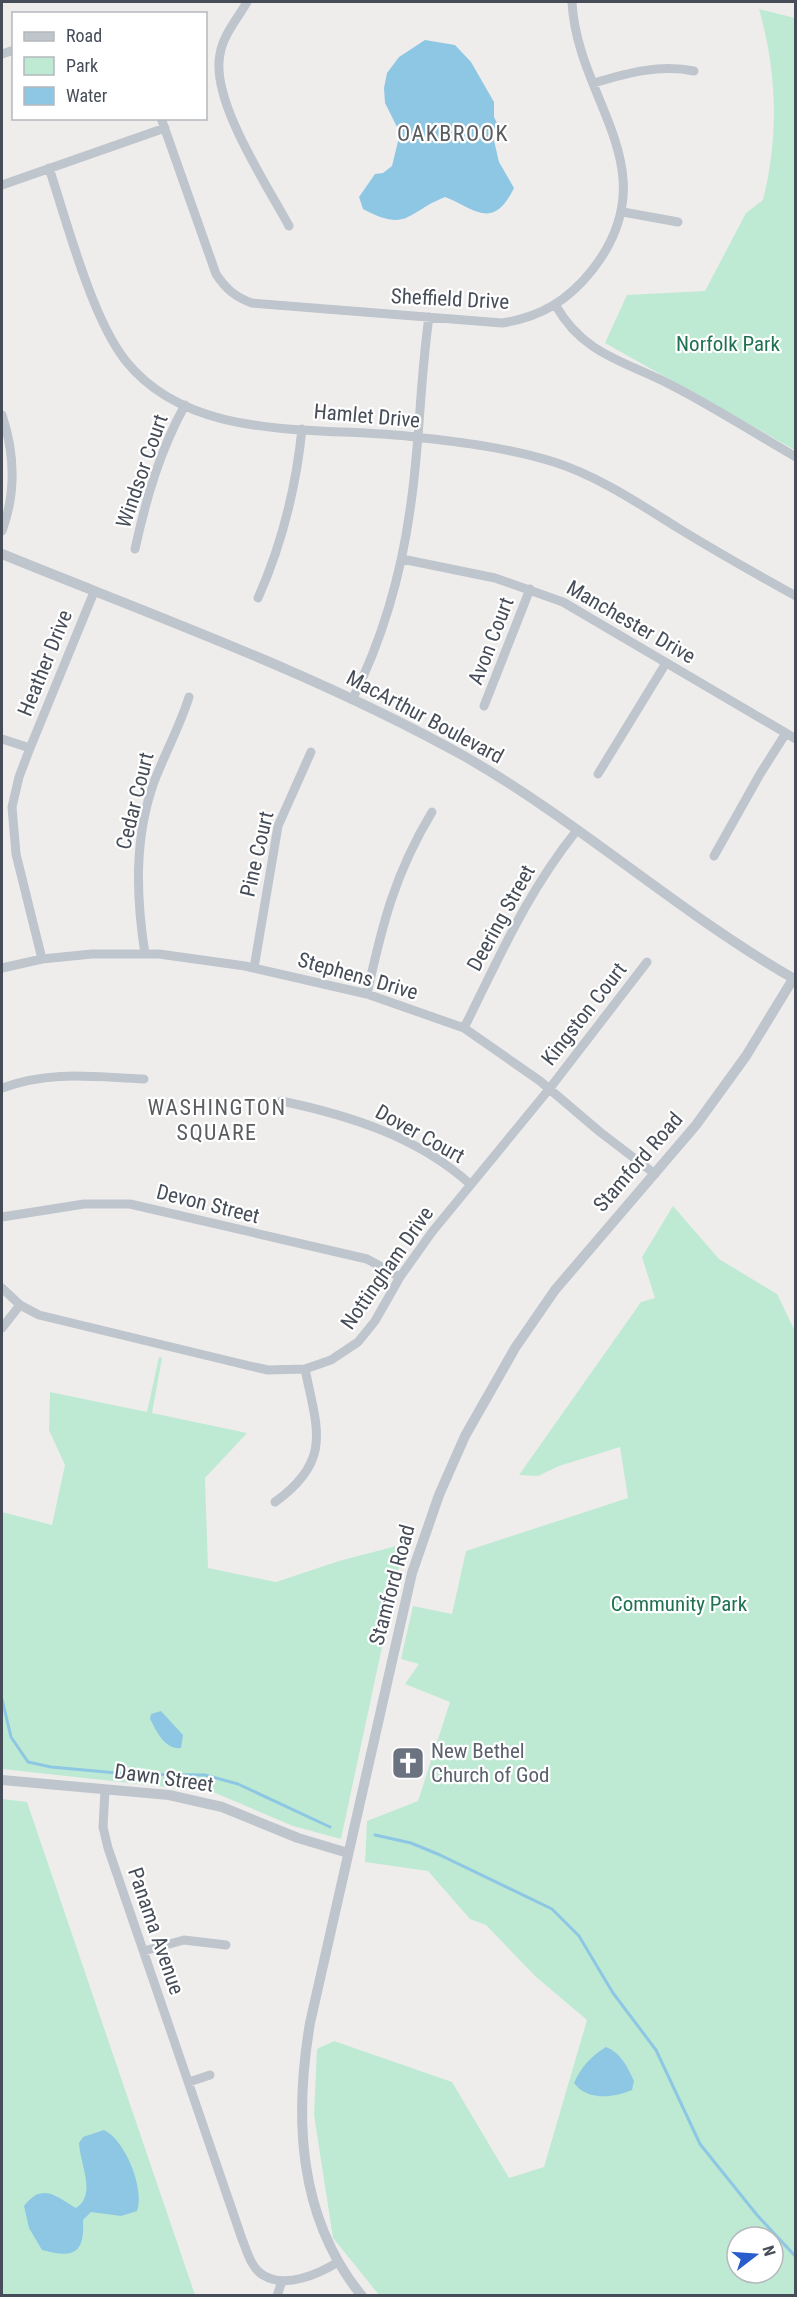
<svg xmlns="http://www.w3.org/2000/svg" width="797" height="2297" font-family="'Roboto Condensed',sans-serif">
	<rect width="100%" height="100%" fill="#efedec"/>
	<path fill="#beead4" fill-rule="evenodd" d="M759,9L795,18V450L605,343L627,295L705,291L746,213L763,200C779,137 777,71 759,9Z
		M673,1206L719,1259L777,1294L795,1331V2295H379L333,2238L314,2115L317,2049L334,2041L452,2082L509,2178L544,2167L587,2020L535,1976L486,1925L470,1919L428,1871L365,1862L367,1821L418,1801L450,1702L405,1684L419,1664L401,1659L413,1606L452,1614L466,1551L628,1498L620,1447L559,1466L538,1476L519,1475L641,1302L655,1298L642,1257ZM737,2237H773V2273H737Z
		M159,1357L162,1358L152,1413L247,1433L205,1478L208,1568L276,1582L339,1561L404,1544L341,1839L293,1826L213,1792L2,1769V1512L52,1525L65,1465L49,1430L50,1392L147,1412Z
		M2,1799L27,1802L195,2295H2Z"/>
	<path fill="#8ec7e3" d="M425,40L455,45L471,62L494,102V117L498,125L492,132L499,162L514,188C493,231 475,209 445,197C407,212 408,233 363,209L359,197L375,174L383,173L392,166L400,133L385,103L384,88L387,73L399,57Z
		M161,1711L183,1735L181,1748C165,1750 157,1732 150,1719L151,1714Z
		M606,2047C621,2053 627,2066 634,2081L632,2090C614,2098 587,2101 574,2083C581,2067 591,2056 606,2047Z
		M104,2130C125,2140 145,2188 137,2211L121,2216L91,2212L83,2220C85,2253 74,2259 42,2250L29,2228L24,2206C42,2182 56,2196 76,2208C97,2195 80,2164 79,2143L83,2137Z"/>
	<g fill="none" stroke-linecap="round" stroke-linejoin="round">
		<path stroke="#8ec7e3" stroke-width="3" d="M2,1699L11,1737L28,1762L51,1767L128,1774L205,1775L238,1784L330,1827
			M375,1835L411,1843L440,1855L552,1909L579,1936L613,1993L656,2050L700,2144L757,2215L796,2257"/>
		<path stroke="#bec5cd" stroke-width="9" d="M247,2C238,18 223,35 220,54C210,100 267,185 289,226
			M2,54L14,50
			M594,83C627,73 660,64 694,71
			M161,118L216,274C226,289 235,297 252,303L502,323C541,317 569,300 593,269C670,169 577,101 572,2
			M49,168C67,222 91,316 125,360C192,445 320,425 415,437C461,442 509,448 554,462C598,476 638,503 678,528C717,552 756,574 796,596
			M2,185L165,128
			M623,212L678,222
			M556,306C584,355 625,361 671,385C714,407 754,433 796,457
			M2,415C15,454 16,493 2,531
			M135,549C146,499 160,450 185,405
			M402,559L495,578L563,602L796,739
			M258,598C282,544 296,488 302,429
			M353,698C384,636 402,571 411,503C420,441 420,378 429,317
			M484,706L530,589
			M2,739L30,748
			M598,774L666,663
			M714,856L760,774L786,733
			M145,954C136,896 134,838 154,782C165,753 180,726 189,697
			M42,959L16,854L12,807L19,777L30,748L94,592
			M2,968L42,959L92,954H159L245,966L367,994L464,1028L540,1081L600,1132L655,1174
			M254,968L278,826L311,752
			M367,994C382,925 395,873 432,812
			M464,1028C500,956 526,894 577,830
			M2,1088C51,1070 93,1077 144,1079
			M281,1101C349,1115 418,1137 470,1184
			M2,1217L84,1204H130L367,1259L400,1277
			M2,1288L20,1305L39,1315L250,1366L268,1370L305,1369L331,1360L358,1342L375,1321L400,1277L432,1232L550,1088L647,962
			M2,1328L20,1305
			M275,1502C333,1460 317,1429 305,1369
			M105,1790L103,1827L108,1848L242,2239C247,2251 251,2268 263,2275C285,2289 319,2274 338,2262
			M144,1951L184,1940L226,1945
			M189,2082L210,2075
			M277,2296L282,2281"/>
		<path stroke="#bec5cd" stroke-width="10" d="M2,554C157,617 317,674 464,756C580,822 680,914 796,980
			M2,1780L169,1795L222,1807L298,1838L348,1853
			M362,2296C298,2218 294,2118 310,2023L412,1573L439,1495L465,1436L515,1348L555,1290L696,1125L746,1056L793,979"/>
	</g>
	<defs>
		<symbol id="church-square" viewBox="-11 -11 22 22"><rect x="-9" y="-9" width="18" height="18" rx="4" fill="#6b7280" stroke="#fff"/><path d="M-1.2-6h2.4v3.5h3.3v2.4h-3.3V6h-2.4V-.1h-3.3v-2.4h3.3Z" fill="#fff"/></symbol>
	</defs>
	<g fill-rule="evenodd">
		<use href="#church-square" x="389" y="1744" width="38" height="38"/>
	</g>
	<g text-anchor="middle" stroke-width="4.5" stroke-linejoin="round" paint-order="stroke">
		<g font-size="21" fill="#464d58" stroke="#fff">
			<text transform="translate(450 299) rotate(3)" y="7">Sheffield Drive</text>
			<text transform="translate(367 416) rotate(5)" y="7">Hamlet Drive</text>
			<text transform="translate(142 471) rotate(-71)" y="7">Windsor Court</text>
			<text transform="translate(631 622) rotate(30)" y="7">Manchester Drive</text>
			<text transform="translate(491 641) rotate(-69)" y="7">Avon Court</text>
			<text transform="translate(45 663) rotate(-68)" y="7">Heather Drive</text>
			<text transform="translate(425 717) rotate(28)" y="7">MacArthur Boulevard</text>
			<text transform="translate(135 801) rotate(-76)" y="7">Cedar Court</text>
			<text transform="translate(257 854) rotate(-77)" y="7">Pine Court</text>
			<text transform="translate(501 918) rotate(-61)" y="7">Deering Street</text>
			<text transform="translate(358 976) rotate(16)" y="7">Stephens Drive</text>
			<text transform="translate(584 1014) rotate(-52)" y="7">Kingston Court</text>
			<text transform="translate(420 1134) rotate(29)" y="7">Dover Court</text>
			<text transform="translate(638 1162) rotate(-49)" y="7">Stamford Road</text>
			<text transform="translate(208 1204) rotate(14)" y="7">Devon Street</text>
			<text transform="translate(387 1268) rotate(-55)" y="7">Nottingham Drive</text>
			<text transform="translate(392 1585) rotate(-75)" y="7">Stamford Road</text>
			<text transform="translate(164 1778) rotate(8)" y="7">Dawn Street</text>
			<text transform="translate(156 1931) rotate(71)" y="7">Panama Avenue</text>
		</g>
		<g font-size="21" fill="#1f7152" stroke="#fff">
			<text x="728" y="351">Norfolk Park</text>
			<text x="679" y="1611">Community Park</text>
		</g>
		<g font-size="21" fill="#5b616d" stroke="#fff" text-anchor="start">
			<text x="431" y="1758">New Bethel<tspan x="431" dy="24">Church of God</tspan></text>
		</g>
		<g font-size="22" letter-spacing="1.5" fill="#5a5c60" stroke="#fff">
			<text x="453" y="141">OAKBROOK</text>
			<text x="217" y="1115">WASHINGTON<tspan x="217" dy="25">SQUARE</tspan></text>
		</g>
	</g>
	<rect width="797" height="2297" fill="none" stroke="#464d58" stroke-width="6"/>
	<rect x="12" y="12" width="195" height="108" fill="#ffffff" stroke="#b5b8bc" stroke-width="1.5"/>
	<rect x="24" y="32" width="30" height="9" fill="#bec5cd" stroke="#b5b8bc" stroke-width="1.5"/>
	<text x="66" y="42" font-size="18" fill="#464d58">Road</text>
	<rect x="24" y="57" width="30" height="18" fill="#beead4" stroke="#b5b8bc" stroke-width="1.5"/>
	<text x="66" y="72" font-size="18" fill="#464d58">Park</text>
	<rect x="24" y="87" width="30" height="18" fill="#8ec7e3" stroke="#b5b8bc" stroke-width="1.5"/>
	<text x="66" y="102" font-size="18" fill="#464d58">Water</text>
	<g transform="translate(755 2255) rotate(73)"><circle r="28" fill="#ffffff" stroke="#b5b8bc" stroke-width="1.5"/>
	<path d="M0-4.5L10 22L0 15L-10 22Z" fill="#295dcc"/>
	<text y="-9" font-size="16" font-weight="bold" text-anchor="middle" fill="#464d58">N</text>
	</g>
</svg>
